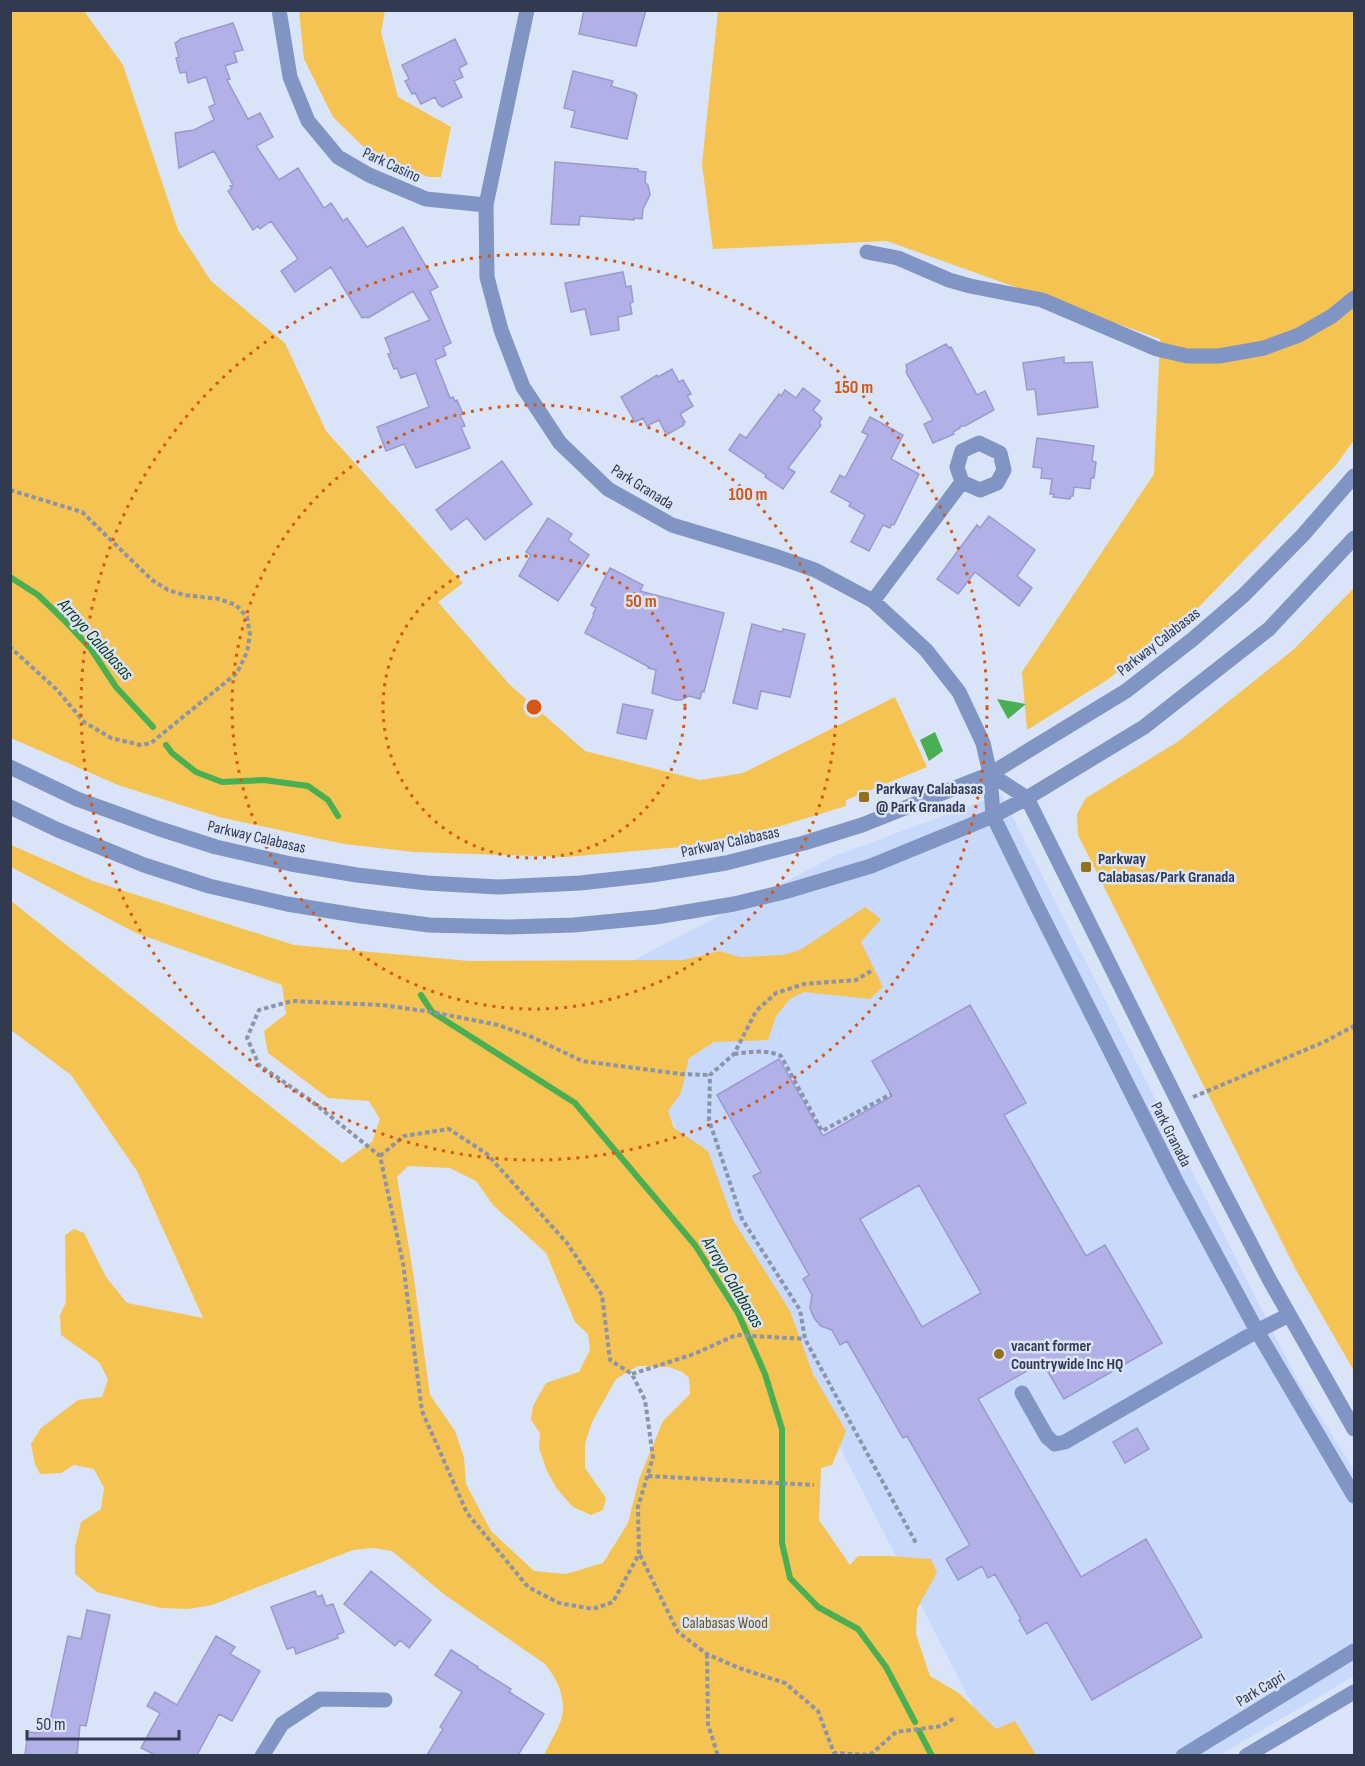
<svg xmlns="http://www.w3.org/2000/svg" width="1365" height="1766" font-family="'Sofia Sans Condensed',sans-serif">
	<rect width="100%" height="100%" fill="#dae4f9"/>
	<path fill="#c9d9fc" d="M1001,794L1297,1379L1354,1470V1676L1220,1755H998L599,978L835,856Z"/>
	<path fill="#f4c351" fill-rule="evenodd" d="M84,11L123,65L178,230L211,281L285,343L326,431L463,583L438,602L509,684L585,751L700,780L743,773L895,697L927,767L846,800V806L774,828L681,847L566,857L414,852L344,844L219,817L118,785L11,738V11Z
		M299,11H385L381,32L398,97L451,127L441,177H429L376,159L333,117L304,59Z
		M718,11H1354V440L1336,465L1195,611L1107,680L1027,730L1022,672L1154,474L1160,339L887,241L713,249L702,164Z
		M1354,588V1371L1296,1270L1078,835L1077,814L1086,798L1179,741L1293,650Z
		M11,845L93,881L294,945L469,961L683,960L720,951L740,957L783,955L800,950L865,907L881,919L861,942L883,987L870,999L804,992L790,999L776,1016L768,1040L714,1042L689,1058L681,1093L668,1111L674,1128L708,1151L733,1220L790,1311L813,1374L846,1431L832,1465L821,1468L819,1520L850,1565L858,1556H889L931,1559L937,1572L917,1609L916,1634L930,1676L959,1693L996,1729L1015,1721L1036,1755H544C549,1744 559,1728 562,1717C566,1696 557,1679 545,1664L445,1595L392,1551L373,1548L353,1550L212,1605L188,1609L161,1608L97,1592L75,1574V1547L81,1522L101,1509L104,1488L94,1469L74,1465L61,1473L40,1474L35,1464L31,1444L41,1428L78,1400L102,1397L108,1379L99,1362L61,1335L60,1315L66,1302L65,1235L74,1229L84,1233L106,1277L127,1303L203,1318L137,1171L71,1075L11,1030V901L342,1163L372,1142L380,1119L369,1101L328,1098L268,1053L264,1031L286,1014L282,985L136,933L11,867ZM408,1166L450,1168L476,1181L493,1205L546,1253L575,1322L588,1334L590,1350L579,1372L546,1383L533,1406L531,1420L540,1433L539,1448L547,1471L557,1489L573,1507L591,1515L603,1510L606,1498L585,1468V1444L592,1422L616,1379L638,1366L669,1367L682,1372L689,1378L690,1394L663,1421L639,1479L628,1523L603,1563L566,1574L534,1571L491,1531L466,1484L464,1457L455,1431L430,1395L413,1272L397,1177Z"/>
	<path fill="#48af53" d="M997,699L1026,704L1008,719Z
		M935,732L943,751L929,761L920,740Z"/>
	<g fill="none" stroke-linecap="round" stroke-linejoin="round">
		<path stroke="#48af53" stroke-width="6" d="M10,577L38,595L64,620L91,649L116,687L153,727
			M166,745L172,753L196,772L222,782L264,780L308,786L328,800L338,816
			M421,995L432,1012L575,1103L695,1245L738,1313L765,1374L782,1429V1543L790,1578L818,1607L858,1629L886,1667L915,1722
			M919,1731L932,1756"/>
	</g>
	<path fill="#b2b1e7" stroke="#9a99ce" stroke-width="1.5" fill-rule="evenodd" d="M584,10H646L636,46L579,34Z
		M233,23L243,50L234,52L237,62L225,66L230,79L227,80L248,119L260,113L273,137L256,146L279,180L298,168L324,208L331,203L343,221L347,218L367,247L403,227L438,287L430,291L451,343L443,347L446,355L435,360L450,398L453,397L455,401L457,400L463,414L460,415L465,426L461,427L470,448L416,468L404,444L386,451L377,427L429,407L416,373L401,378L397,368L394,369L388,354L391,353L385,338L430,320L413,291L368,318L367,317L362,318L331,267L295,292L281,271L298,259L271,221L260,229L258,226L253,230L228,191L232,188L230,186L233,185L214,151L179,168L175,133L194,130L214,120L209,107L215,104L206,77L188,83L186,72L180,73L176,58L179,57L175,43L180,40V39Z
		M455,39L467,64L459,68L463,77L454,81L462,97L442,107L440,105H439L435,97L421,104L415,93L412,94L405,81L409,79L402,65Z
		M573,71L613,81L611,86L635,93L634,94L637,95L627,139L571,127L575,111L564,108Z
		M555,162L638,169V171L646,172L645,182L648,185L650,195L643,209L642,219L634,218V220L580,216L579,225L551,224Z
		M623,272L626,287L631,286L633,302L630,303L632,314L618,317L619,330L591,335L585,309L571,312L565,283Z
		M946,344L949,348L951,347L977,395L985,391L994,410L965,426H960V428L953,432L954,434L933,443L924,424L933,420L906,372L907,369L906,365Z
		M1064,357V363L1092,362L1098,407L1038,415L1035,389L1027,390L1023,363Z
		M672,369L679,382L683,380L691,394L687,396L693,406L680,414L685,422H683L684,425L668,434L667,432H665L659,420L647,426L643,418L635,422L621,397L657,375L658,377Z
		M803,388L820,401L813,410L822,418L819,423L821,425L788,468L795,472L783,489L765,477L766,475L729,450L740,434L746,438L779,394L781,396L785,390L796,398Z
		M870,417L903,435L891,459L919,474L894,525L892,524L890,528L883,525L869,551L851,542L865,515L849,506L851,503L831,492L840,475L845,478L868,435L862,432Z
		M1037,438L1094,446L1092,461L1096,462L1094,478H1091L1090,489L1074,487L1073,496H1071L1070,499L1053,497L1054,494H1050L1052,479L1041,478L1042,468L1033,467Z
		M502,461L532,504L485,540L467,518L451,530L436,510Z
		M989,516L1035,550L1017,576L1032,588L1019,606L975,572L958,594L937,579L977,525L980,528Z
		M548,518L572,534L568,540L589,555L558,601L519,576L531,555L526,552Z
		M610,568L643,585L640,591L724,613L704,692L702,691L700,699L689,696L681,700H675L652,693L656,670L648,668L649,667L585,633L594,615L593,614L596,608L591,605Z
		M752,624L782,632L783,629L805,634L790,697L761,691L757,709L733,703Z
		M623,704L653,710L646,739L617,733Z
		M970,1005L1026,1103L1004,1115L1086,1256L1105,1245L1162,1343L1064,1399L1042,1362L978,1399L1081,1577L1146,1539L1202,1637L1092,1700L1047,1622L1027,1634L1019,1620L1021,1619L995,1574L988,1578L982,1566L958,1580L946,1559L970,1545L907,1436L903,1438L847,1341L840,1345L832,1330L821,1326L814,1318L810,1308L812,1295L803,1279L809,1275L753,1176L761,1172L717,1095L779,1059L823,1136L892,1096L872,1061ZM919,1185L981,1293L922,1327L860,1219Z
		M1137,1428L1149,1449L1125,1463L1113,1442Z
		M371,1571L431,1620L409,1648L400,1640L395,1646L344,1604Z
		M315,1591L317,1597L322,1595L326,1606L333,1604L344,1632L337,1635L338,1638L296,1654L294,1647L287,1649L271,1607Z
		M87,1610L110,1615L86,1726L80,1725L77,1755H25L28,1732L40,1733L41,1729L48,1730L68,1636L81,1639Z
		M216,1636L235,1647L230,1654L260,1671L232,1721L219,1714L197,1755H155L141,1748L160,1713L147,1706L155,1692L177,1705Z
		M451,1650L478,1667L477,1668L511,1689L509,1692L544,1714L518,1755H427L443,1729L440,1727L462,1692L435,1675Z"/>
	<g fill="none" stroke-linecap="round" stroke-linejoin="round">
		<path stroke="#8b94a9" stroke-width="4" stroke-dasharray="4.5 3" stroke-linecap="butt" d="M10,490L82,512L152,580L168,590L184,595L219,599L236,605L247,617L250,635L247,652L237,673L151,743L140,745L111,738L84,722L57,690L10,647
			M871,971L856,980L804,984L776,993L756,1011L734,1054L710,1075L709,1120L742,1219L800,1310L805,1339L916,1543
			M734,1054C750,1052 767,1049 781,1056L822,1131L891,1094
			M1193,1097L1324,1042L1354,1026
			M380,1156L404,1136L449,1129L487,1154L567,1243L602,1295L610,1360L632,1374L645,1400L653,1457L638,1507L639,1554L613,1602L593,1609L559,1603L528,1587L467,1513L422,1411L403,1263L380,1156L310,1100L259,1065L247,1038L259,1010L292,1001L382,1005L432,1012L498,1025L532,1037L582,1061L681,1074L710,1075
			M632,1374L694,1354L736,1335L805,1339
			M648,1476L814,1485
			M640,1555L678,1632L707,1654L739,1668L785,1683L818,1711L834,1753L870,1755L896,1732L942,1726L956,1717
			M707,1654L708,1724L718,1756"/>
		<path stroke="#8095c3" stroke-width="15" d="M279,10L290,77L308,121L338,157L369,175L426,199L486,205
			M527,10L486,205L487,277L501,330L523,387L560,443L608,489L672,525L775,556L815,570L873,601L926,650L959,692L983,743L990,774L993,816L1037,906L1176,1181L1257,1331L1354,1496
			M867,252L898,258L949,280L970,286L1042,300L1157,349L1187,356H1219L1264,348L1299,335L1332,316L1354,298
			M873,601L962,482L980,490L997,483L1004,470L1000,453L979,443L962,451L957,467L962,482
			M10,767L77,799L157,828L216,847L291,864L357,875L427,883L498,887L580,883L652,875L726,863L804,843L862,825L990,774L1126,691L1193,639L1244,595L1303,535L1354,476
			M990,774L1027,798L1205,1156L1269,1279L1354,1429
			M10,807L58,830L144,865L209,886L287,904L361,916L429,925L509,927L574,925L656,917L734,904L784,892L871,866L993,816L1027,798L1144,727L1269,629L1354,538
			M1022,1393L1047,1437L1055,1444L1065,1442L1257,1331L1289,1315
			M262,1756L282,1724L320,1699L385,1700
			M1183,1756L1354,1651
			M1246,1756L1354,1692"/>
	</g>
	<g fill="none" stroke="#d65613" stroke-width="3" stroke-dasharray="3 6">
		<circle cx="534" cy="707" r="151"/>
		<circle cx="534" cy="707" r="302"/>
		<circle cx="534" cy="707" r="453"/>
	</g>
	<g fill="#947119" stroke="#dae4f9" stroke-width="2">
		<rect x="858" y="791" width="12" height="12" rx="3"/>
		<rect x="1080" y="861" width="12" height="12" rx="3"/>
		<circle cx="999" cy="1354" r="6"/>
	</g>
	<g text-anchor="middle" stroke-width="5" stroke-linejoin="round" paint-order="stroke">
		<g font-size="16" fill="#313a4f" stroke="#dae4f9">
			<text transform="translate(392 164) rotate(25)" y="6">Park Casino</text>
			<text transform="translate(643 486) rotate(32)" y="6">Park Granada</text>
			<text transform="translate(1158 641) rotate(-38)" y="6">Parkway Calabasas</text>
			<text transform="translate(257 836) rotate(13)" y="6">Parkway Calabasas</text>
			<text transform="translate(730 841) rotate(-12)" y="6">Parkway Calabasas</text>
			<text transform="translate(1172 1134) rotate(63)" y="6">Park Granada</text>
			<text transform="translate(1260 1688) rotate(-31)" y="6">Park Capri</text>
		</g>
		<g font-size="16" font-weight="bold" fill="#313a4f" stroke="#dae4f9" text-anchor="start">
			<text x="876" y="794">Parkway Calabasas<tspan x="876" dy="18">@ Park Granada</tspan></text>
			<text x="1098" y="864">Parkway<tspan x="1098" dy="18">Calabasas/Park Granada</tspan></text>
			<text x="1011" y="1351">vacant former<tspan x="1011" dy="18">Countrywide Inc HQ</tspan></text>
		</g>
		<g font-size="16" fill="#6a541e" stroke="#dae4f9">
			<text x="725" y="1628">Calabasas Wood</text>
		</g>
		<g font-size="18" font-style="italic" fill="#103915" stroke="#dae4f9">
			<text transform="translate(96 639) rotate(48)" y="6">Arroyo Calabasas</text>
			<text transform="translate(733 1282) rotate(59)" y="6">Arroyo Calabasas</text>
		</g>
	</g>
	<circle cx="534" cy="707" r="9" fill="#d65613" stroke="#dae4f9" stroke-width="3"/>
	<g font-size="18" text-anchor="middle" font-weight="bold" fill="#d65613" stroke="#dae4f9" stroke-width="5" stroke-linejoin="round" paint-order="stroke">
		<text x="854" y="393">150 m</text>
		<text x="748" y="500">100 m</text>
		<text x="641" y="607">50 m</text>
	</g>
	<rect width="1365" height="1766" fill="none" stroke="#313a4f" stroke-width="24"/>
	<path d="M27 1730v9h152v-9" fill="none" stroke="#313a4f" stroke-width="3"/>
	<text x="36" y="1730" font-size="18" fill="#313a4f" stroke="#dae4f9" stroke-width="4.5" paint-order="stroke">50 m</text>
</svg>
